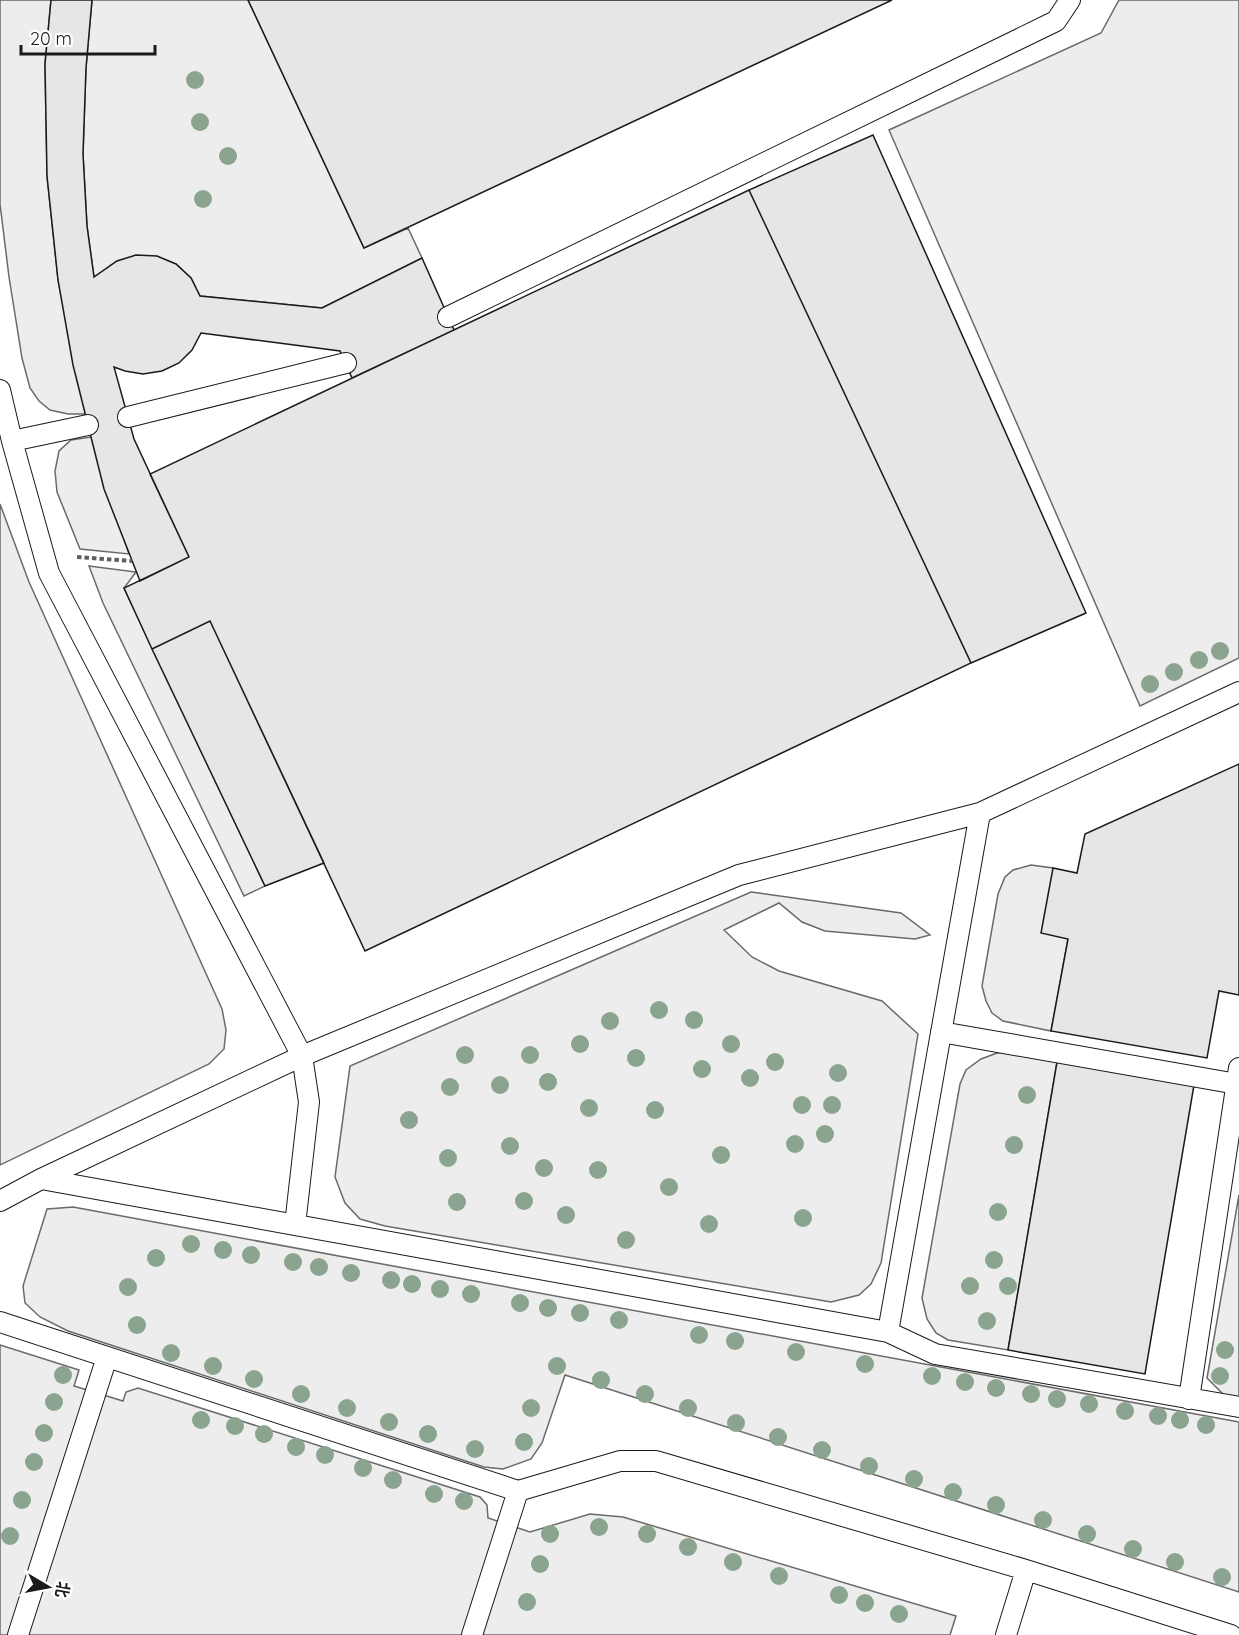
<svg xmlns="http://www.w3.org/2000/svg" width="1239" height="1635" font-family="Quicksand,'Noto Sans SC',sans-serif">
	<rect width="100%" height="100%" fill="#fff"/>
	<path fill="#ededed" stroke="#6a6a6a" stroke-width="1.5" d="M0,0H51L45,64L47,176L58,280L86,414H68L50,410L39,401L30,388L22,358L9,277L0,204Z
		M92,0H248L364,248L408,228L422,258L322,308L200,296L191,278L176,264L117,261L94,277L87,226L83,154L86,68Z
		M1119,0H1239V658L1140,706L889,130L1101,33Z
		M91,437L129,554L80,549L57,492L55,471L59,451L71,440Z
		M0,504L29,582L222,1009L226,1030L224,1049L209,1064L0,1165Z
		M89,566L136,572L124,588L265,886L244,896L103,603Z
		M1031,865L1053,868L1068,939L1051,1031L1003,1021L992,1013L986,1001L982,986L998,894L1005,877L1013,870Z
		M751,892L901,913L930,935L915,939L825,931L802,922L779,903L724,930L752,957L779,971L882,1001L918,1034L881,1263L871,1284L859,1295L831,1302L385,1226L360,1219L345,1203L335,1177L350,1066Z
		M1010,1052L1057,1062L1008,1350L948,1340L936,1333L927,1319L922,1298L960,1084L966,1070L981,1059L997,1053Z
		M1239,1195V1399L1226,1397L1207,1378Z
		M73,1207L1239,1422V1592L565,1375L542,1443L531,1459L503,1469L484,1467L68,1331L40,1317L25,1303L23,1286L47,1209Z
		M0,1345L79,1370L74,1386L123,1401L126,1392L138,1388L480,1497L487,1505L488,1518L530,1532L590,1514L623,1517L956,1616L950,1635H0Z"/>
	<path fill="#e6e6e6" stroke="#1a1a1a" stroke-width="1.5" d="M51,0H92L86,68L83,154L87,226L94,277L117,261L136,255L157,256L176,264L191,278L200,296L322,308L422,258L454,330L352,378L340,351L201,333L192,350L179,363L162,371L143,374L125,371L114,367L134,439L189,557L140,581L104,489L73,365L58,280L47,176L45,64Z
		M248,0H892L364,248Z
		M873,135L1086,613L971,663L749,190Z
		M749,190L971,663L365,951L210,621L152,649L124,588L189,557L150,474Z
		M210,621L324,863L265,886L152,649Z
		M1239,764V995L1219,991L1207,1058L1051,1031L1068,939L1041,933L1053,868L1077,873L1085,834Z
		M1057,1062L1194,1085L1145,1374L1008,1350Z"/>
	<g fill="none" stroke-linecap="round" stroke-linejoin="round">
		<defs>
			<path id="lane" d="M448,317L1056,21L1070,0
				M0,390L12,441L49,573L302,1056L309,1102L295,1225
				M128,417L346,363
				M12,441L88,425
				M941,1032L1237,1084
				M41,1179L888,1332L935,1354L1239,1407
				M0,1201L41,1179L302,1056L739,875L980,813L1239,692
				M0,1322L518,1491L620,1461H656L1026,1570L1231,1635
				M888,1332L980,813
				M1189,1399L1239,1068
				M18,1635L107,1357
				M472,1635L518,1491
				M1006,1635L1026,1570"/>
		</defs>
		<use href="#lane" stroke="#1a1a1a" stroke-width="22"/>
		<path stroke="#5f5f5f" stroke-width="4" stroke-dasharray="4.5 3" stroke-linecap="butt" d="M77,557L132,561"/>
		<use href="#lane" stroke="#fff" stroke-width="20"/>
	</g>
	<g fill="#8aa48f">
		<circle cx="195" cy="80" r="9"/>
		<circle cx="200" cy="122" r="9"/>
		<circle cx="228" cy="156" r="9"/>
		<circle cx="203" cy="199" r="9"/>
		<circle cx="1220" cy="651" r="9"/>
		<circle cx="1199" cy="660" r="9"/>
		<circle cx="1174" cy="672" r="9"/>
		<circle cx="1150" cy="684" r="9"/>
		<circle cx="659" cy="1010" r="9"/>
		<circle cx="694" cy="1020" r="9"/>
		<circle cx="610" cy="1021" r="9"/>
		<circle cx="580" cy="1044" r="9"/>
		<circle cx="731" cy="1044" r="9"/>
		<circle cx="465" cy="1055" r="9"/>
		<circle cx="530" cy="1055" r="9"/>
		<circle cx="636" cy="1058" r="9"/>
		<circle cx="775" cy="1062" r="9"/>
		<circle cx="702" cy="1069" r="9"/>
		<circle cx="838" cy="1073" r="9"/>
		<circle cx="750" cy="1078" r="9"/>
		<circle cx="548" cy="1082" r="9"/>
		<circle cx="500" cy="1085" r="9"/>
		<circle cx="450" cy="1087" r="9"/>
		<circle cx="1027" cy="1095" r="9"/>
		<circle cx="802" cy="1105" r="9"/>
		<circle cx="832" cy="1105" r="9"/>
		<circle cx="589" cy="1108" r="9"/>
		<circle cx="655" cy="1110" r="9"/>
		<circle cx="409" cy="1120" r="9"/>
		<circle cx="825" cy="1134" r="9"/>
		<circle cx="795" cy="1144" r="9"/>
		<circle cx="1014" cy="1145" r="9"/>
		<circle cx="510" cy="1146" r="9"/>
		<circle cx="721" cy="1155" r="9"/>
		<circle cx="448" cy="1158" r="9"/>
		<circle cx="544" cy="1168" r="9"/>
		<circle cx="598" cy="1170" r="9"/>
		<circle cx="669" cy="1187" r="9"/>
		<circle cx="524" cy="1201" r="9"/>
		<circle cx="457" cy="1202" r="9"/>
		<circle cx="998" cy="1212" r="9"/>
		<circle cx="566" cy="1215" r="9"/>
		<circle cx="803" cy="1218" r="9"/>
		<circle cx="709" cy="1224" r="9"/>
		<circle cx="626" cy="1240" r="9"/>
		<circle cx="191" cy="1244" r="9"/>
		<circle cx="223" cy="1250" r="9"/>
		<circle cx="251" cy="1255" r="9"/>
		<circle cx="156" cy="1258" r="9"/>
		<circle cx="994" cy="1260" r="9"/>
		<circle cx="293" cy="1262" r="9"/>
		<circle cx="319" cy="1267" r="9"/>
		<circle cx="351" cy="1273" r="9"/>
		<circle cx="391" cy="1280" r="9"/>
		<circle cx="412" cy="1284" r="9"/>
		<circle cx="970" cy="1286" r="9"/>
		<circle cx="1008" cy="1286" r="9"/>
		<circle cx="128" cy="1287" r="9"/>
		<circle cx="440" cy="1289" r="9"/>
		<circle cx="471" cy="1294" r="9"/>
		<circle cx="520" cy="1303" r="9"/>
		<circle cx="548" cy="1308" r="9"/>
		<circle cx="580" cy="1313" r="9"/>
		<circle cx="619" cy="1320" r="9"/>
		<circle cx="987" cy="1321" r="9"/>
		<circle cx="137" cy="1325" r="9"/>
		<circle cx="699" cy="1335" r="9"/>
		<circle cx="735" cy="1341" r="9"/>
		<circle cx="1225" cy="1350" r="9"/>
		<circle cx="796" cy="1352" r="9"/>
		<circle cx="171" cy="1353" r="9"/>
		<circle cx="865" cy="1364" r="9"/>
		<circle cx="213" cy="1366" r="9"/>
		<circle cx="557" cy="1366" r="9"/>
		<circle cx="63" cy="1375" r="9"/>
		<circle cx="932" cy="1376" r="9"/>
		<circle cx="1220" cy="1376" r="9"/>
		<circle cx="254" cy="1379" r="9"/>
		<circle cx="601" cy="1380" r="9"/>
		<circle cx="965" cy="1382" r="9"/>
		<circle cx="996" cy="1388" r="9"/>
		<circle cx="301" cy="1394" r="9"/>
		<circle cx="645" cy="1394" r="9"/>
		<circle cx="1031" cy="1394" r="9"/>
		<circle cx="1057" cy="1399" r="9"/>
		<circle cx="54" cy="1402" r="9"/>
		<circle cx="1089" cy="1404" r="9"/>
		<circle cx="347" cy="1408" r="9"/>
		<circle cx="531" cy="1408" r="9"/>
		<circle cx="688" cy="1408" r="9"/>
		<circle cx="1125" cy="1411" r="9"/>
		<circle cx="1158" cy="1416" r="9"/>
		<circle cx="201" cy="1420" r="9"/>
		<circle cx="1180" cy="1420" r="9"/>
		<circle cx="389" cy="1422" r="9"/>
		<circle cx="736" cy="1423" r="9"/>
		<circle cx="1206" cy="1425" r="9"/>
		<circle cx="235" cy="1426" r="9"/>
		<circle cx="44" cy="1433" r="9"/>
		<circle cx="264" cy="1434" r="9"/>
		<circle cx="428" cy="1434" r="9"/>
		<circle cx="778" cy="1437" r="9"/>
		<circle cx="524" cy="1442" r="9"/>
		<circle cx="296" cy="1447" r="9"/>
		<circle cx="475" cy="1449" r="9"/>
		<circle cx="822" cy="1450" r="9"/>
		<circle cx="325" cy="1455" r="9"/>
		<circle cx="34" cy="1462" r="9"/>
		<circle cx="869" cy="1466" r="9"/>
		<circle cx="363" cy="1468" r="9"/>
		<circle cx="914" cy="1479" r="9"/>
		<circle cx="393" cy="1480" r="9"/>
		<circle cx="953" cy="1492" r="9"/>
		<circle cx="434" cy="1494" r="9"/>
		<circle cx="22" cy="1500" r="9"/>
		<circle cx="464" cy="1501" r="9"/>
		<circle cx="996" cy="1505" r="9"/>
		<circle cx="1043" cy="1520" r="9"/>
		<circle cx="599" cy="1527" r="9"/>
		<circle cx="550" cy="1534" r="9"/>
		<circle cx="647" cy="1534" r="9"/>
		<circle cx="1087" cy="1534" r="9"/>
		<circle cx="10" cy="1536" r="9"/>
		<circle cx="688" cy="1547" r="9"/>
		<circle cx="1133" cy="1549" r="9"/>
		<circle cx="733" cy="1562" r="9"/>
		<circle cx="1175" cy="1562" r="9"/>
		<circle cx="540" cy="1564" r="9"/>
		<circle cx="779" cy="1576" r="9"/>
		<circle cx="1222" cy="1577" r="9"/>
		<circle cx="839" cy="1595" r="9"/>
		<circle cx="527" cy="1602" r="9"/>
		<circle cx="865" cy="1603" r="9"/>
		<circle cx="899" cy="1614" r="9"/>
	</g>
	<g transform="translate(48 1587) rotate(100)" stroke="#ffffff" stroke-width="4.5" paint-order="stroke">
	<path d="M0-4.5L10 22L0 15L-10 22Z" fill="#1a1a1a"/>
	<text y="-9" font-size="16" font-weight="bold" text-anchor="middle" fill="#1a1a1a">北</text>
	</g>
	<path d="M21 45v9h134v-9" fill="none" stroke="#1a1a1a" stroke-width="3"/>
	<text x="30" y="45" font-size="18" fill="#1a1a1a" stroke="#ffffff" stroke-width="4.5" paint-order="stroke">20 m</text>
</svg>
